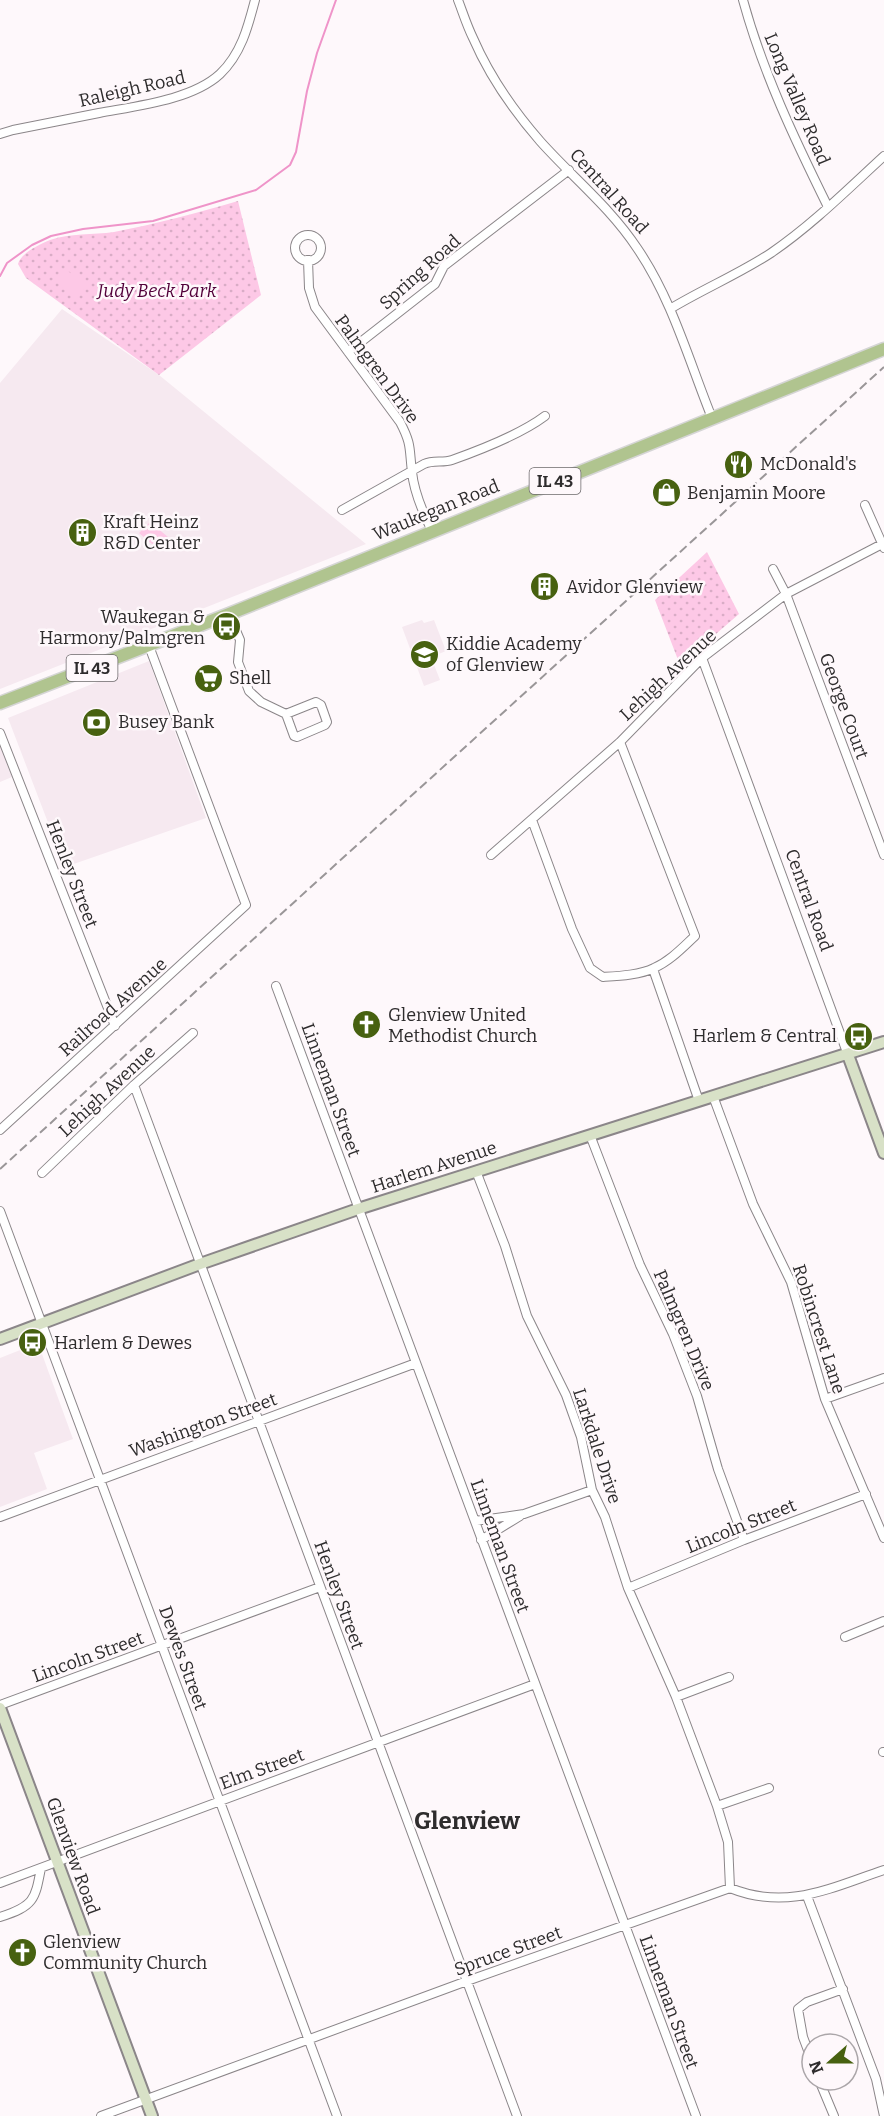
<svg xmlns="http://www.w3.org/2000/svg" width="884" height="2116" font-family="Bitter,serif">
	<defs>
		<pattern id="grass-dots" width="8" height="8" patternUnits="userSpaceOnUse" patternTransform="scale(1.5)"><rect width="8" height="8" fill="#fdc8e6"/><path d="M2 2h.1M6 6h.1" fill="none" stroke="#d9acc6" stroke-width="1.8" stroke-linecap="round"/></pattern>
	</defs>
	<rect width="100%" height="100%" fill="#fef8fb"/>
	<path fill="#f6e9f0" d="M62,309L159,375L366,544L0,689V383Z
		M422,620L424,623L434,620L446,651L431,657L440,680L424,686L402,627Z
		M149,661L206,818L65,867L8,718Z
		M0,745L12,777L0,782Z
		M38,1343L73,1439L34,1453L47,1489L0,1507V1358Z"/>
	<path fill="url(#grass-dots)" d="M238,201L261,295L159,375L26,278L18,264C21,253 40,244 50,240C70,233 93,235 114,232C156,224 197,213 238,201Z
		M707,552L739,614L680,665L655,600Z"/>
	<path fill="#fdc8e6" d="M65,269L87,285L77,298L55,281Z
		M150,522L168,537L158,549L139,533Z"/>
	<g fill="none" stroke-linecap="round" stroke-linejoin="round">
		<path stroke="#ef94c9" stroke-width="2" d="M0,276L7,263L32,245L51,236L83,229L153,221L256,190L290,165L296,152L307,91L317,53L336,0"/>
		<defs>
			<path id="minor" d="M458,0C463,13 467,26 473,38C489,75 513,110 540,141C572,177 610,207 637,248C672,299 689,361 712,418
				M743,0C763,73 795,140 828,207
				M0,134L13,130C42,124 70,119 99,113C136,106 192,100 220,74C241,54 248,27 255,0
				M295 248a13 13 0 1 1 26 0a13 13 0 1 1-26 0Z
				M308,260L309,288L315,307L400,422C412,445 409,448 412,472C414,492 423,513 432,531
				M670,309C703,289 739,274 771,253C812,225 848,189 884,156
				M348,352L435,284L444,266L569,170
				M865,505L884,548
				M342,510L424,464C433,460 443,463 452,460C480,450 521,434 545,416
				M773,569L786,594L884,855
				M229,614L240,640L238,662L249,691L261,702L286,714L294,736L297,737L325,725L327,722L321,705L316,702L286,714
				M702,658L848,1055
				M0,733L115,1026
				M532,820L572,929L590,968L603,977C619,976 640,975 654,968C670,961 682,948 695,936L620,742
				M491,855L620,742L702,658L786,594L884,543
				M653,969L699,1101
				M276,986L696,2116
				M134,1085L517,2116
				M713,1096L753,1204L791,1282L825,1399L884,1538
				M0,1130L246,905L149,646
				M590,1135L640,1265L673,1334L697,1396L718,1469L744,1540
				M476,1171L505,1246L527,1316L566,1395L581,1437L592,1490L605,1517L628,1588L676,1697L717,1806L728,1842L730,1888
				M42,1173L134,1085L193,1033
				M0,1211L337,2116
				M825,1399L884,1378
				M0,1517L416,1363
				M475,1521L524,1514L592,1490
				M481,1540L520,1516
				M628,1588L744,1540L866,1494
				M845,1637L884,1621
				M676,1697L729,1677
				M0,1705L320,1587
				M883,1752H884
				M717,1806L769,1788
				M0,1883L535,1684
				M807,1896L876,2079L884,2116
				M0,1917C34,1906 35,1900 41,1868
				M812,2061L803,2037L798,2009L807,2002L843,1989
				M819,2080L834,2116
				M101,2116L467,1981L730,1888C787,1911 830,1888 884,1870"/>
			<path id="secondary" d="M848,1055L884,1153
				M0,1339L200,1264L358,1209L884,1042
				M0,1708L152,2116"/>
			<path id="primary" d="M0,703L229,614L884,349"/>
		</defs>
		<use href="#minor" stroke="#8b8689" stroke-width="10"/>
		<use href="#secondary" stroke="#8b8689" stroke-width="14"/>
		<use href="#primary" stroke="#d5d5d5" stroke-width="15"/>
		<use href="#minor" stroke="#fff" stroke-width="8"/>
		<use href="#secondary" stroke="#d8e1c7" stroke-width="10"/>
		<use href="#primary" stroke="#b0c48f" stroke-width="12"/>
		<path stroke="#9a9698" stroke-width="2" stroke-dasharray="9 4.5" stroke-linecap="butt" d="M0,1169L884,367"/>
	</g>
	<defs>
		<symbol id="restaurant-disc" viewBox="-11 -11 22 22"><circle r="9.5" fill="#476110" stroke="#fef8fb"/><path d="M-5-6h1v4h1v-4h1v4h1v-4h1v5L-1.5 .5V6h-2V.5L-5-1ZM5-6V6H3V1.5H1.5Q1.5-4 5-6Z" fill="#fff"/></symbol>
		<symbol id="shop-disc" viewBox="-11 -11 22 22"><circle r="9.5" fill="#476110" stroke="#fef8fb"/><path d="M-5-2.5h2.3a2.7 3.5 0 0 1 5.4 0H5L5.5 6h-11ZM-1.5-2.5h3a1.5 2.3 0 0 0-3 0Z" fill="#fff"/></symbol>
		<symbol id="building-disc" viewBox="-11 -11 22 22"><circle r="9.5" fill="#476110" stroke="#fef8fb"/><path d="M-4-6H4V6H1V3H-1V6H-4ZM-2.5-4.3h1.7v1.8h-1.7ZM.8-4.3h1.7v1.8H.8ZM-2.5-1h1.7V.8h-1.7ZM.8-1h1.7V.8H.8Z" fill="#fff"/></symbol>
		<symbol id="bus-disc" viewBox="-11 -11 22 22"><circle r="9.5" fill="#476110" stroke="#fef8fb"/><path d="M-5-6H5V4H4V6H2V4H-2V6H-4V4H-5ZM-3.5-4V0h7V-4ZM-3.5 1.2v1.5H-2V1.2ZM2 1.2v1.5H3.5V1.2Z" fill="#fff"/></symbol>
		<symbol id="school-disc" viewBox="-11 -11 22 22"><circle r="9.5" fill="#476110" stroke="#fef8fb"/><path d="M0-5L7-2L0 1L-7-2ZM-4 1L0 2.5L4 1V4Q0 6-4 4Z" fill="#fff"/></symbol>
		<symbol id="supermarket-disc" viewBox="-11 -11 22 22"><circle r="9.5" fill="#476110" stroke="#fef8fb"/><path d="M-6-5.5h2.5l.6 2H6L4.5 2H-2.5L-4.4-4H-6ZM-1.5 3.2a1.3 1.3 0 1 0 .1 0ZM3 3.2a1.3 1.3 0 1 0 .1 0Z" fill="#fff"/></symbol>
		<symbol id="bank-disc" viewBox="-11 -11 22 22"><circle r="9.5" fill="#476110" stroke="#fef8fb"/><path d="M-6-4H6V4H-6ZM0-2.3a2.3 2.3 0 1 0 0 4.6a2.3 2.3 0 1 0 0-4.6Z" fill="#fff"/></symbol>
		<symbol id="church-disc" viewBox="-11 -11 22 22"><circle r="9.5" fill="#476110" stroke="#fef8fb"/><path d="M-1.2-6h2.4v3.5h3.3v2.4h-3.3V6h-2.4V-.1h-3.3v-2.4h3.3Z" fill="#fff"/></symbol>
	</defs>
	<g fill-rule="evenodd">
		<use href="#restaurant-disc" x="722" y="448" width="33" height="33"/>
		<use href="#shop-disc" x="650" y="476" width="33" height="33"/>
		<use href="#building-disc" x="66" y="516" width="33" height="33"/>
		<use href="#building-disc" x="528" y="570" width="33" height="33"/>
		<use href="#bus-disc" x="210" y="610" width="33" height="33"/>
		<use href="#school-disc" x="408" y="638" width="33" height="33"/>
		<use href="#supermarket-disc" x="192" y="662" width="33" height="33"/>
		<use href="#bank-disc" x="80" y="706" width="33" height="33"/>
		<use href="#church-disc" x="350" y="1008" width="33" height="33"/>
		<use href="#bus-disc" x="842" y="1020" width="33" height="33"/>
		<use href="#bus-disc" x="16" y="1326" width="33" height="33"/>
		<use href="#church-disc" x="6" y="1936" width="33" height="33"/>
	</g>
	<g text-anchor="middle" stroke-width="5" stroke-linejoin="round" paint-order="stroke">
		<g fill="#fef8fb" stroke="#6c696b" stroke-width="1.5">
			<rect x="529.5" y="468" width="51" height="26" rx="4.5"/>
			<rect x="66.5" y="655" width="51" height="26" rx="4.5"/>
		</g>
		<g font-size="16" font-weight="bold" fill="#2e2c2d">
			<text x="555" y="487">IL 43</text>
			<text x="92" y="674">IL 43</text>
		</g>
		<g font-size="18" fill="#2e2c2d" stroke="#fef8fb">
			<text transform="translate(132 89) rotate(-13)" y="6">Raleigh Road</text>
			<text transform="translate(797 99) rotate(67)" y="6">Long Valley Road</text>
			<text transform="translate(609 191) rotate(48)" y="6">Central Road</text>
			<text transform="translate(420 272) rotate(-42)" y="6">Spring Road</text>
			<text transform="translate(377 369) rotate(54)" y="6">Palmgren Drive</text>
			<text transform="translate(436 510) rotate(-22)" y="6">Waukegan Road</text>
			<text transform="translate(668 675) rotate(-43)" y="6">Lehigh Avenue</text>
			<text transform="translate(844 706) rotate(70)" y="6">George Court</text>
			<text transform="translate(72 874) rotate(69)" y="6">Henley Street</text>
			<text transform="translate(809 900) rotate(70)" y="6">Central Road</text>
			<text transform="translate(113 1007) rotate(-42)" y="6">Railroad Avenue</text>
			<text transform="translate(331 1090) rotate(70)" y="6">Linneman Street</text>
			<text transform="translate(107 1091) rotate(-43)" y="6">Lehigh Avenue</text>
			<text transform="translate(434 1167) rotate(-18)" y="6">Harlem Avenue</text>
			<text transform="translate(819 1329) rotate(72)" y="6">Robincrest Lane</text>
			<text transform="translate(684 1330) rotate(67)" y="6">Palmgren Drive</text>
			<text transform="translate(203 1425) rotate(-20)" y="6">Washington Street</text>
			<text transform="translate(597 1446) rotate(72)" y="6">Larkdale Drive</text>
			<text transform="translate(741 1526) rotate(-22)" y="6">Lincoln Street</text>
			<text transform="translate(500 1546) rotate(70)" y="6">Linneman Street</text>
			<text transform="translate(339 1595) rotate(70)" y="6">Henley Street</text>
			<text transform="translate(88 1657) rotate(-20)" y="6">Lincoln Street</text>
			<text transform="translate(183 1658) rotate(70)" y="6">Dewes Street</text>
			<text transform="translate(262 1769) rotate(-20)" y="6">Elm Street</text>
			<text transform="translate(73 1856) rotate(70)" y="6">Glenview Road</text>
			<text transform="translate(508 1951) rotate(-20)" y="6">Spruce Street</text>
			<text transform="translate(669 2002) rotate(70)" y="6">Linneman Street</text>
		</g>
		<g font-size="18" font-style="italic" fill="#52003a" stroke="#fef8fb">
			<text x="157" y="297">Judy Beck Park</text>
		</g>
		<g font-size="18" fill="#2e2c2d" stroke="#fef8fb" text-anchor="start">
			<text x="760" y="470">McDonald's</text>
			<text x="687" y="499">Benjamin Moore</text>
			<text x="103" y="528">Kraft Heinz<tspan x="103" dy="21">R&amp;D Center</tspan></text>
			<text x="566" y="593">Avidor Glenview</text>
			<text x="205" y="623" text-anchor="end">Waukegan &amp;<tspan x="205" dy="21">Harmony/Palmgren</tspan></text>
			<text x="446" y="650">Kiddie Academy<tspan x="446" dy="21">of Glenview</tspan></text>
			<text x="229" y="684">Shell</text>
			<text x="118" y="728">Busey Bank</text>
			<text x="388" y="1021">Glenview United<tspan x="388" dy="21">Methodist Church</tspan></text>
			<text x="837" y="1042" text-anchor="end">Harlem &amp; Central</text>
			<text x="54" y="1349">Harlem &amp; Dewes</text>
			<text x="43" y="1948">Glenview<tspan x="43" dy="21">Community Church</tspan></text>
		</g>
		<g font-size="24" font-weight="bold" fill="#2e2c2d" stroke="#fef8fb">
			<text x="467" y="1829">Glenview</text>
		</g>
	</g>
	<g transform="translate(830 2062) rotate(249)"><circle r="28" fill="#fef8fb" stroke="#aba6a9" stroke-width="1.5"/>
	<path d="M0-4.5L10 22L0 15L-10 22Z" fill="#476110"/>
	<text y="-9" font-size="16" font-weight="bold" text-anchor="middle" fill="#2e2c2d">N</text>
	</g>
</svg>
